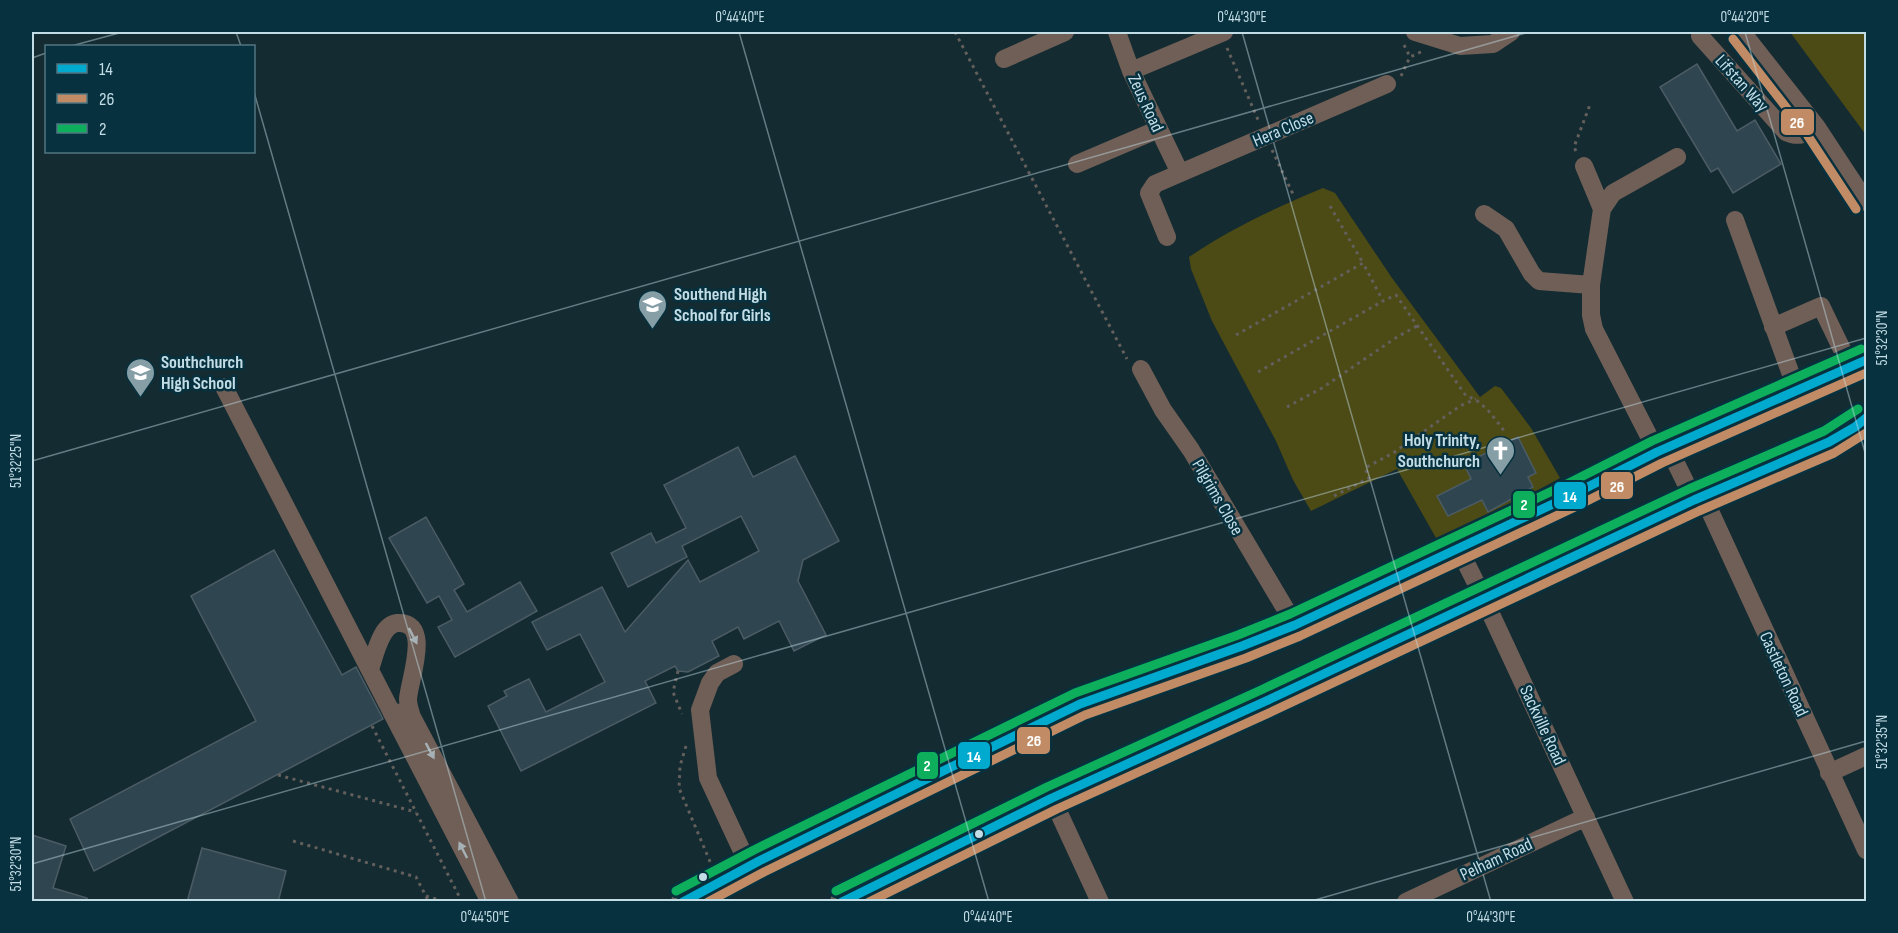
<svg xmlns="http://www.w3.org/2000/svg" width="1898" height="933" font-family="'Sofia Sans Condensed',sans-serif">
	<rect width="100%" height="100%" fill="#142b31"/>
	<path fill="#4c4a15" d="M1790,32H1866V135Z
		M1323,188L1335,193L1392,278L1480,397L1495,386L1501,388L1531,428L1560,478L1440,545L1397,469L1311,511L1293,480L1276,441L1212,321L1191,269L1189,257C1230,229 1277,207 1323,188Z"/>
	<path fill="#2f4550" stroke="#4b5c65" stroke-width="1.5" d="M1697,64L1737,131L1755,120L1781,164L1733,193L1718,168L1711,172L1660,87Z
		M1518,437L1536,473L1528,477L1533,487L1488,512L1482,500L1448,516L1437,496L1471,479L1464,464Z
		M738,447L753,477L795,456L839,541L803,560L798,581L826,635L794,651L779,621L744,639L738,627L712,641L719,656L688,672L678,671L675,666L645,681L656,703L521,771L488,706L507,696L504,691L529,679L546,712L605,682L580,634L547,650L532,622L602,587L625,632L688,560L700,582L759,551L741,516L682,546L687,557L628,587L611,553L651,533L656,543L686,528L664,485Z
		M426,517L464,584L454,590L467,612L520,582L537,611L455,657L438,627L452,620L439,596L427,603L389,538Z
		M274,550L342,675L356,667L383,719L94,871L70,819L256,721L191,596Z
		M32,835L66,846L53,888L87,898V902H32Z
		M202,848L286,871L278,902H187Z"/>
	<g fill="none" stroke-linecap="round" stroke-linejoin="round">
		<path stroke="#635f5c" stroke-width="3" stroke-dasharray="3 4.5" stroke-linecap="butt" d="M955,32L1127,359
			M1404,45L1410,57
			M1227,48L1259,122
			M1401,76L1410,57L1423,51
			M1272,150L1293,194
			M1576,151L1574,147L1591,102
			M1330,206L1363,263
			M1236,335L1363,263L1383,301L1396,295L1466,396C1484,401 1494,418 1505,432
			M1258,372L1383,301
			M1287,407L1322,388L1397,337L1417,326
			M1334,496L1369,478L1365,468L1393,453L1460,406L1476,399
			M678,671L673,692L682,714
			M372,726L462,902
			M686,746L680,766L679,788L711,864
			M278,775L416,812
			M293,841L416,877L429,902
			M426,896L446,902"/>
		<path stroke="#705f57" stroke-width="18" d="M1117,32L1131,71L1180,173
			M1415,32L1460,46L1493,44L1511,32
			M1742,32L1816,126L1866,202
			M1700,36L1786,132C1799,138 1805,134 1816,126
			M1004,59L1065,32
			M1131,71L1224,32
			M1077,164L1159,129
			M1584,166L1602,209
			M1484,214L1506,229L1532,274L1539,281L1591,285
			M1735,220L1797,391
			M1167,237L1149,193L1155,184L1387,84
			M1773,327L1821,306L1851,368
			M1141,369L1163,410L1191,450L1295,625
			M224,387L391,711
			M1668,447L1694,500
			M1657,452L1594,329L1591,315V285L1602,209L1613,193L1677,157
			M1703,496L1866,850
			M1459,549L1483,597L1625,902
			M734,664L717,673L710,683L700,710L708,778L749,866
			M370,669C375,656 380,625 397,623C433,620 409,681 408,699C408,704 410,711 412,717
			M1829,773L1866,756
			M1052,798L1100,902
			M490,902L391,711L412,717L510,902
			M1406,902L1586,817"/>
		<path stroke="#68625d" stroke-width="22" d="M682,902L759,861L1080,704C1151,676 1225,656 1295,625L1570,496L1657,452L1866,360
			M841,902L1052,798L1266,701L1694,500L1829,442L1855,427L1866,418"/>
		<defs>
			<path id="bus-1" d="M683,902L759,861L1080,704L1242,646L1295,625L1570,496L1657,452L1866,360
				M842,902L1052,798L1266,701L1694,500L1829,442L1855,427L1866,418"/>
			<path id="bus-2" d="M1733,39L1806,133L1856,209
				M708,902L764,872L1085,715L1246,658L1300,636L1575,507L1662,463L1866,373
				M869,902L1057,809L1271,712L1699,511L1834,453L1866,433"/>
			<path id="bus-3" d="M676,891L754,850L1075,693L1238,635L1290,614L1565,485L1652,441L1861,349
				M836,891L1047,787L1261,690L1689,489L1824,431L1858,409"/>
		</defs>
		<use href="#bus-1" stroke="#07313e" stroke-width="14"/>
		<use href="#bus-2" stroke="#07313e" stroke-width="14"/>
		<use href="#bus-3" stroke="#07313e" stroke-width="14"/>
		<use href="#bus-1" stroke="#00a9ce" stroke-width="9"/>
		<use href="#bus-2" stroke="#c18c65" stroke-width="9"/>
		<use href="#bus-3" stroke="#0daf5c" stroke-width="9"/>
	</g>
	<defs><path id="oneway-solid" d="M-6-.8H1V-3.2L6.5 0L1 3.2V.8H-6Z" transform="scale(1.5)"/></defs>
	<g fill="#a6b1b5">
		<use href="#oneway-solid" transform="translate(413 636) rotate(63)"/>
		<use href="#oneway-solid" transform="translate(430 751) rotate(62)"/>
		<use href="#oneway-solid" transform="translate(463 850) rotate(-117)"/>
	</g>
	<path fill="none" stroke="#c3dde7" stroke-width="1.5" stroke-opacity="0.45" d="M236,32L241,46M739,32L989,902M1242,32L1491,902M1745,32L1866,456M71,46L123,32M32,58L46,53M254,92L486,902M32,461L1529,32M32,864L1866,338M1308,902L1866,741"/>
	<defs>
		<symbol id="school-pin" viewBox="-11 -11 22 30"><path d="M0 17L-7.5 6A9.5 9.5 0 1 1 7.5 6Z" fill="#869fa7" stroke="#07313e"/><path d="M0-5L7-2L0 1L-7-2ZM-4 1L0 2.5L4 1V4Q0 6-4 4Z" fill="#fff"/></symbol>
		<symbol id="church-pin" viewBox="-11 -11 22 30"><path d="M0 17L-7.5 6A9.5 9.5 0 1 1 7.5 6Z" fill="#869fa7" stroke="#07313e"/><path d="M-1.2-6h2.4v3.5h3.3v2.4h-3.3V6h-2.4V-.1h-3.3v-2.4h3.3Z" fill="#fff"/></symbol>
	</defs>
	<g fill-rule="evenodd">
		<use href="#school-pin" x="636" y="288" width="33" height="45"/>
		<use href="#school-pin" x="124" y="356" width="33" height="45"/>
		<use href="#church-pin" x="1484" y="434" width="33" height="45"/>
	</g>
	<g fill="#c3dde7" stroke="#07313e" stroke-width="2">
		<circle cx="979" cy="834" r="5"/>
		<circle cx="703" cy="877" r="5"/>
	</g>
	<g text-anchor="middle" stroke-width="5" stroke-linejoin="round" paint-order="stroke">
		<g font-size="18" fill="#c3dde7" stroke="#07313e">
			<text transform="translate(1742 83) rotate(48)" y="6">Lifstan Way</text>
			<text transform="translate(1146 103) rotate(65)" y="6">Zeus Road</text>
			<text transform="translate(1283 129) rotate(-23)" y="6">Hera Close</text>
			<text transform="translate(1218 497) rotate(60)" y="6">Pilgrims Close</text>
			<text transform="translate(1784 674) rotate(65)" y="6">Castleton Road</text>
			<text transform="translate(1543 725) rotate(65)" y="6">Sackville Road</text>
			<text transform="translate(1496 859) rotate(-25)" y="6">Pelham Road</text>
		</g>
		<g font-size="18" font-weight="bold" fill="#c3dde7" stroke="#07313e" text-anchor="start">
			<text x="674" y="300">Southend High<tspan x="674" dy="21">School for Girls</tspan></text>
			<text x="161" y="368">Southchurch<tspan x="161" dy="21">High School</tspan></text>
			<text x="1480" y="446" text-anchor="end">Holy Trinity,<tspan x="1480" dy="21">Southchurch</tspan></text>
		</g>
	</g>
	<g stroke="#07313e" stroke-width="2">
		<rect x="1780" y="108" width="35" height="28" rx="6" fill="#c18c65"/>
		<rect x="1600" y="471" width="34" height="29" rx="6" fill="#c18c65"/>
		<rect x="1553" y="481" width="34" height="29" rx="6" fill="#00a9ce"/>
		<rect x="1512" y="490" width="24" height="29" rx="6" fill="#0daf5c"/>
		<rect x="1016" y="726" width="35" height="29" rx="6" fill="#c18c65"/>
		<rect x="957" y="741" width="34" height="29" rx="6" fill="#00a9ce"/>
		<rect x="916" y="751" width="23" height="29" rx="6" fill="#0daf5c"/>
	</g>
	<g font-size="16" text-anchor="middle" font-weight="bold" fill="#fff">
		<text x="1797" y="128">26</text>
		<text x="1617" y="492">26</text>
		<text x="1570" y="502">14</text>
		<text x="1524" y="510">2</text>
		<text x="1034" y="746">26</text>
		<text x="974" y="762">14</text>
		<text x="927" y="771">2</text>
	</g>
	<rect width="1898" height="933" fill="none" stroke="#07313e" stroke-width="66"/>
	<rect x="45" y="45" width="210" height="108" fill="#07313e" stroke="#527682" stroke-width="1.5"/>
	<rect x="57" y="64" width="30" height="9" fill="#00a9ce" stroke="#527682" stroke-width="1.5"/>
	<text x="99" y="75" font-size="18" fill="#c3dde7">14</text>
	<rect x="57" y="94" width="30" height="9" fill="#c18c65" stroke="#527682" stroke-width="1.5"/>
	<text x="99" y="105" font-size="18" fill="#c3dde7">26</text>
	<rect x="57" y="124" width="30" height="9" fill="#0daf5c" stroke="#527682" stroke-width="1.5"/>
	<text x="99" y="135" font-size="18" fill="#c3dde7">2</text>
	<rect x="33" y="33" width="1832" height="867" fill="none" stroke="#c3dde7" stroke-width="2"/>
	<g font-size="15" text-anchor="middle" fill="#c3dde7">
		<text x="740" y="22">0°44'40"E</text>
		<text x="1242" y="22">0°44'30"E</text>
		<text x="1745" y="22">0°44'20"E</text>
		<text transform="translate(1882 338) rotate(-90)" y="5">51°32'30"N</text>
		<text transform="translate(16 461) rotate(-90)" y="5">51°32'25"N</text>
		<text transform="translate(1882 742) rotate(-90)" y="5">51°32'35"N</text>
		<text transform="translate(16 864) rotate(-90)" y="5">51°32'30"N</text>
		<text x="485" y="922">0°44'50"E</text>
		<text x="988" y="922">0°44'40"E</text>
		<text x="1491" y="922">0°44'30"E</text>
	</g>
</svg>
